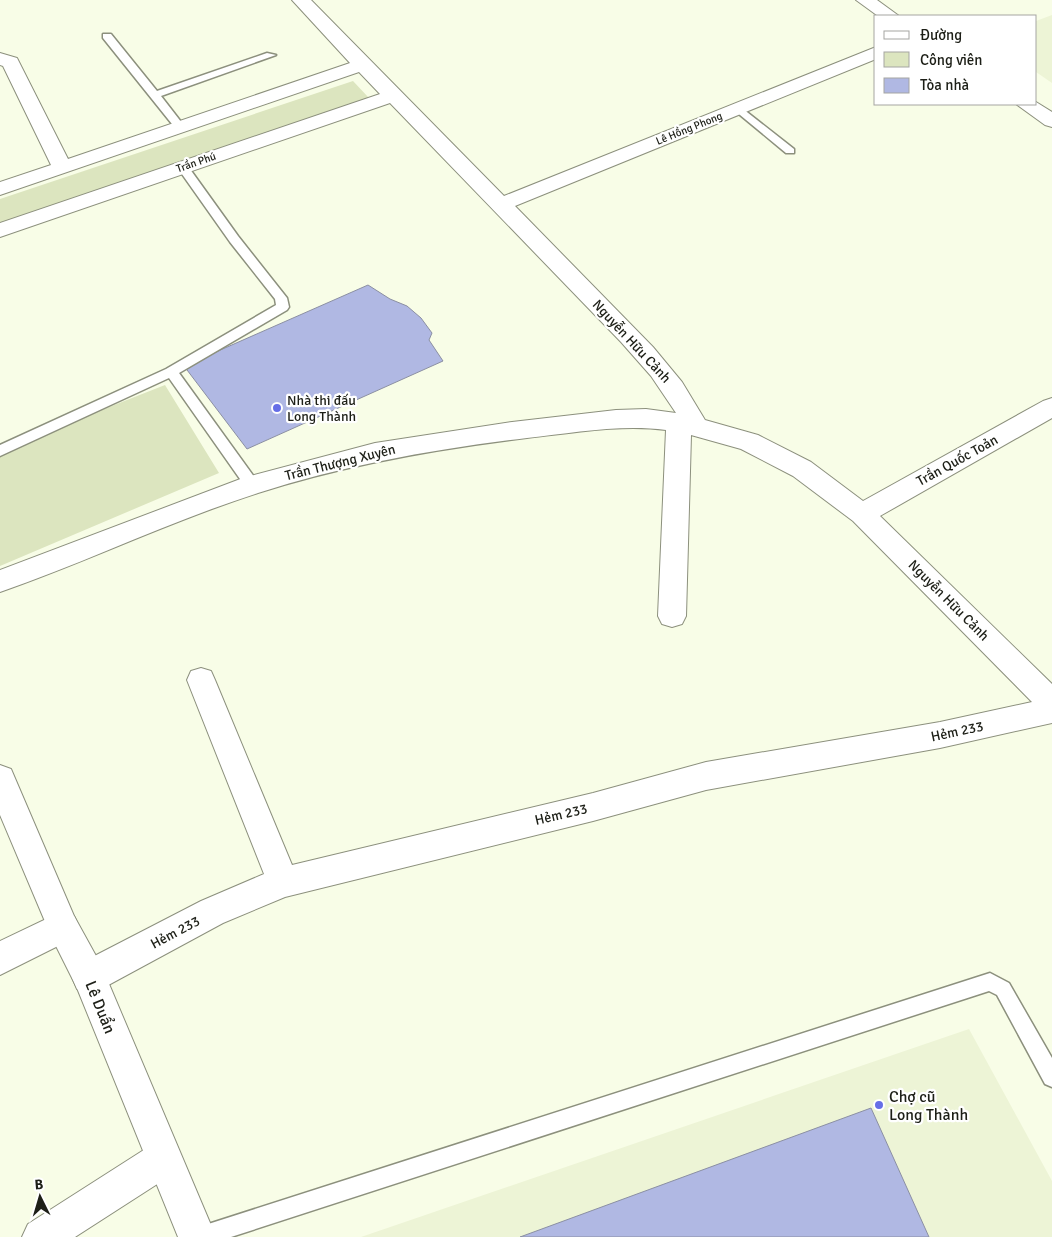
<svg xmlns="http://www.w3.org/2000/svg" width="1052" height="1237" font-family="Signika,sans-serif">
	<rect width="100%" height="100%" fill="#f8fde7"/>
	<path fill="#edf4d6" d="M1052,15V83L1036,72V21Z
		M969,1029L1052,1181V1237H361Z"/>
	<path fill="#dce5bf" d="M353,81L369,98L0,223V199Z
		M165,385L219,473L0,566V450Z"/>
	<path fill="#b0b8e3" stroke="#8b8fa2" d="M368,285L390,299L407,306L421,318L432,333L429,340L443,361L247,449L184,366Z
		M871,1108L929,1237H520Z"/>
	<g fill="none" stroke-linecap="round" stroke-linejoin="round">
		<defs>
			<path id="service" d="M103,34H111L157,91L267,53L276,55L161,96L185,127L180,130L176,129L103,38Z
				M738,105L794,149V153H786L734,110L733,108Z
				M183,164L187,165L238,236L287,298L289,307L287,310L179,373L257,481L259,485L257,489H247L169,378L0,456V445L166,369L276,305L275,299L230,242L177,167Z
				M990,973L1009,983L1052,1058V1087L1045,1084L997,995L989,991L231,1237H189L192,1230L199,1227Z"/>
			<path id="minor" d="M292,0H311L504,196L876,47V59L515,206L653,347L682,382L705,420L758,435L811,462L863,501L1043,401L1052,398V418L880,516L1052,684V723L940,748L706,790L593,821L285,897L223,923L101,989L89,994L77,989L72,977L77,965L201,901L264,874L187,680L191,671L201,668L211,671L215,680L292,865L593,793L706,762L940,722L1032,702L853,521L793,476L741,449L691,435L686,616L682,624L672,627L662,624L658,616L666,430C620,424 573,433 527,438C436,449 345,465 258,493C170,521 87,562 0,592V570L243,478L375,443L512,422L616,410L646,409L676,413L651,376L621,342L390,103L0,237V223L380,94L359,72L0,195V182L51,165L3,66L0,65V53L17,58L19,62L68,159L350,63Z
				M856,0H877L899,16H878Z
				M1036,102L1052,112V127L1045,125L1016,104H1036Z
				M63,911L74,916L79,927L74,938L0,975V941Z
				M163,1141L176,1146L181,1159L176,1172L75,1237H22L28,1224L150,1146Z"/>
			<path id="primary" d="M0,765L11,769L74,916L101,965L216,1237H178L77,988L52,938L0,815Z"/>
		</defs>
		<use href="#service" stroke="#8c907d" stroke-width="3"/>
		<use href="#minor" stroke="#8c907d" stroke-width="2"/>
		<use href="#primary" stroke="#8c907d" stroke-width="2"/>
		<use href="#service" fill="#fff" fill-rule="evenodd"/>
		<use href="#minor" fill="#fff" fill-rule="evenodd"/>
		<use href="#primary" fill="#fff" fill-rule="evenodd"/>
	</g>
	<g fill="#666ee7" stroke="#fff" stroke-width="2">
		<circle cx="277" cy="408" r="5"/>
		<circle cx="879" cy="1105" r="5"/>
	</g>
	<g text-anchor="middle" stroke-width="4.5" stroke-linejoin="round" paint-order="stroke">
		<g font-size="11" fill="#1d1f17" stroke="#fff">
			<text transform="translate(689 128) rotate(-22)" y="4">Lê Hồng Phong</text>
			<text transform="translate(196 162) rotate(-19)" y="4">Trần Phú</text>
		</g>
		<g font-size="14" fill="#1d1f17" stroke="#fff">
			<text transform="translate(632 341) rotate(47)" y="5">Nguyễn Hữu Cảnh</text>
			<text transform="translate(957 460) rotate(-29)" y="5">Trần Quốc Toản</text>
			<text transform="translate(340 462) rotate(-14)" y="5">Trần Thượng Xuyên</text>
			<text transform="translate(949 600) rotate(45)" y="5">Nguyễn Hữu Cảnh</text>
			<text transform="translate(957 731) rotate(-12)" y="5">Hẻm 233</text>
			<text transform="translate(561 814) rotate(-13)" y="5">Hẻm 233</text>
			<text transform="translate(175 932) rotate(-28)" y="5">Hẻm 233</text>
		</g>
		<g font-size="14" fill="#1d1f17" stroke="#fff" text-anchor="start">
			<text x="287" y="405">Nhà thi đấu<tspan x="287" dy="16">Long Thành</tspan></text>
		</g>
		<g font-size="16" fill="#1d1f17" stroke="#fff">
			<text transform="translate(101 1007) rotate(68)" y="6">Lê Duẩn</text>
		</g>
		<g font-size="16" fill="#1d1f17" stroke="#fff" text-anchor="start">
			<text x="889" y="1102">Chợ cũ<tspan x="889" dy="18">Long Thành</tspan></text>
		</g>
	</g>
	<rect x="874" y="15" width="162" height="90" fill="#ffffff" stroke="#a5a5a2"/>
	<rect x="884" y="31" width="25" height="8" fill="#ffffff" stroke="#a5a5a2"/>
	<text x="920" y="40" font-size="15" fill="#1d1f17">Đường</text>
	<rect x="884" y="52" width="25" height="15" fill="#dce5bf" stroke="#a5a5a2"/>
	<text x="920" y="65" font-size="15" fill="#1d1f17">Công viên</text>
	<rect x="884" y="78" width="25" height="15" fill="#b0b8e3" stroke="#a5a5a2"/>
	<text x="920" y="90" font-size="15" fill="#1d1f17">Tòa nhà</text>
	<g transform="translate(40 1197) rotate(355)" stroke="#ffffff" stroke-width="4" paint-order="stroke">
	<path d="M0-4L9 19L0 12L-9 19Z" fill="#1d1f17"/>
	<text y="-8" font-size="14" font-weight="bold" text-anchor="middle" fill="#1d1f17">B</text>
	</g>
</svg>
